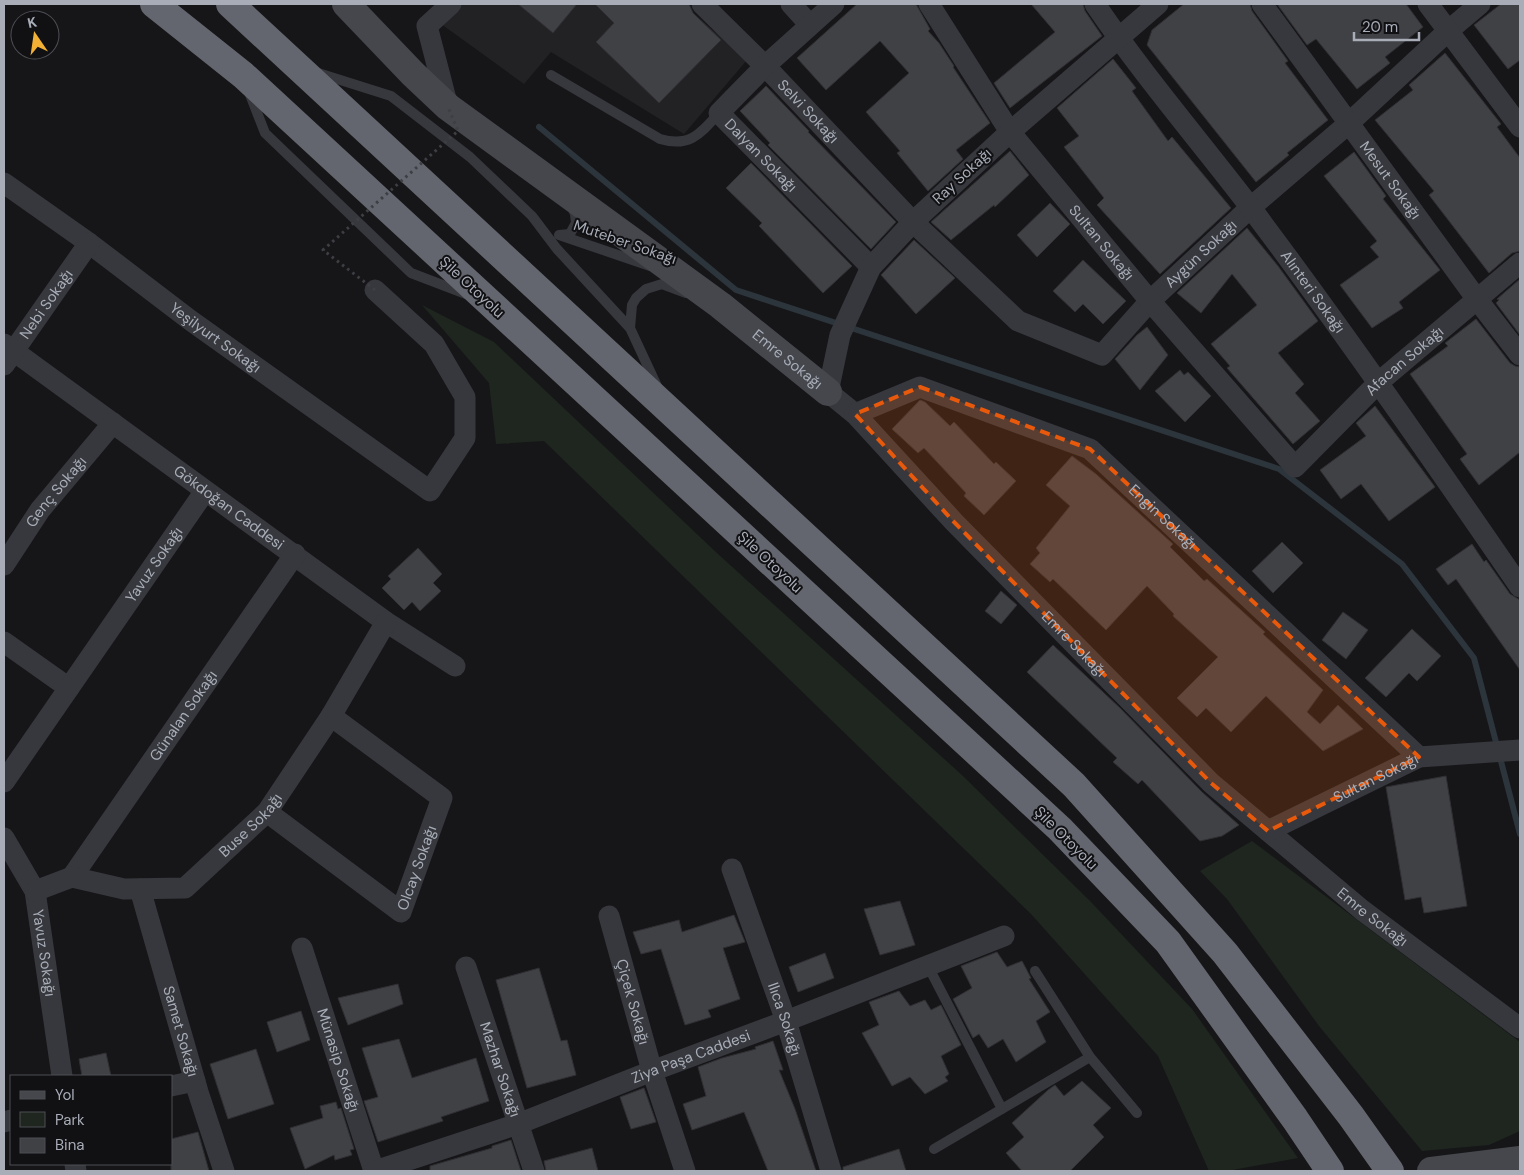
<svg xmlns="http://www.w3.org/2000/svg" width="1524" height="1175" font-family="'DM Sans',sans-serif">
	<rect width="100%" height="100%" fill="#161618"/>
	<path fill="#222225" d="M452,4H683L747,60L684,134L551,52L524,84L437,21Z"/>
	<path fill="#1e261f" d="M422,305L494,342L718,554L963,776L1091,902L1192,1009L1298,1158L1227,1171H1209L1158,1056L1031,914L544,441L496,444L489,383Z
		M1252,841L1520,1042V1131L1489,1145L1422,1151L1319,1026L1227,899L1200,871Z"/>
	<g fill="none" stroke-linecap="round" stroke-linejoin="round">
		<path stroke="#2c353c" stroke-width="6" d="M539,127L736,290L1279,469L1402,564L1474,658L1520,834"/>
	</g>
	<path fill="#404145" stroke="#303034" d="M518,4H577L553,33Z
		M595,4H689L693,13L721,40L659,103L596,42L614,23Z
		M857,4H916L930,29L928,31L939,43L954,66L953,67L990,123L956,150L963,159L928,191L897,153L900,151L866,112L909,73L880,41L826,90L797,58Z
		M1031,4H1083L1085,11L1102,36L1010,108L994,83L1055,32Z
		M1184,4H1250L1252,11L1288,61L1285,63L1328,120L1287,153L1289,155L1256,182L1147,45L1152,30Z
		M1277,4H1406L1423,27L1385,57L1390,63L1357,89L1316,39L1307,45Z
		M1501,4H1520V60L1508,69L1474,25Z
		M1445,53L1501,124L1497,127L1520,158V251L1512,253L1489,273L1429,195L1434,191L1375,120L1413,90L1409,85Z
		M1113,59L1136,88L1132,91L1168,141L1172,137L1231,208L1160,274L1097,205L1104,198L1064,147L1079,136L1057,108Z
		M766,86L809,131L808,132L896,222L871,249L768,145L770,143L740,111Z
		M1010,151L1029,175L995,207L994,205L951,240L931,222Z
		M1354,152L1386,196L1383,199L1440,270L1399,302L1403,308L1372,328L1340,285L1379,257L1370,247L1377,241L1324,176Z
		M751,163L852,266L823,293L759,226L762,223L726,188Z
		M1050,203L1070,224L1037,257L1017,235Z
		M1247,228L1278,266L1318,321L1278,353L1304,384L1295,393L1320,421L1293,444L1227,368L1230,366L1211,344L1257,305L1232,274L1201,313L1177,293Z
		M914,240L955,278L916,314L881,275Z
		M1083,260L1126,301L1103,324L1083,304L1075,312L1053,291Z
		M1520,279V335L1496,303L1499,300L1497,299Z
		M1476,319L1510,363L1515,366L1520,367V452L1479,485L1460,459L1467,454L1410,374L1448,346L1445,343Z
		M1147,327L1168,355L1140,390L1115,359L1137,335Z
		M1180,370L1184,375L1188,372L1211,396L1185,422L1155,391Z
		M920,400L925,402L950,426L954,422L994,464L996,462L1016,481L984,515L964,496L966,493L924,448L918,453L892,429Z
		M1375,406L1435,487L1389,521L1361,484L1341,499L1320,470L1366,436L1356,423Z
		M1072,456L1096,474L1173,544L1170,547L1204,581L1207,579L1265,632L1263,634L1323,690L1307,712L1320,724L1338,705L1363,729L1323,751L1266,696L1231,732L1206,708L1197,717L1177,698L1218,657L1173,616L1174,614L1147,586L1106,630L1053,579L1050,582L1030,564L1040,553L1036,548L1070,506L1046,485Z
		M1282,542L1303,563L1273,593L1252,571Z
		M1472,544L1484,562L1486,560L1510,594L1520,600V670L1456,579L1448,585L1436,569Z
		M418,548L442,574L433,583L441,591L420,611L412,602L404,610L382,588L391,579L388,576Z
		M1001,591L1017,605L1001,624L985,611Z
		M1343,612L1368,630L1346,659L1322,640Z
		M1412,629L1441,656L1417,681L1409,673L1386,697L1365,678Z
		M1053,645L1120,708L1202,792L1239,825L1222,836L1200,841L1142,780L1138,784L1113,762L1117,758L1027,672Z
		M1446,776L1467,906L1424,913L1421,897L1405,900L1386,787Z
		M900,901L915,945L880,955L864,909Z
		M734,915L745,942L723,948L740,999L708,1010L711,1017L685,1025L661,949L641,954L633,932L679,920L682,932Z
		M997,952L1007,967L1022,961L1031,978L1029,979L1050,1012L1036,1021L1046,1042L1016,1062L1003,1039L988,1048L979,1034L973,1038L953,999L972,988L961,966Z
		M825,953L834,978L798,992L789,967Z
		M539,968L561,1041L567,1040L576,1075L527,1088L496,980Z
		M398,984L403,1004L348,1025L338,998Z
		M899,991L910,1006L925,1000L931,1010L941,1005L961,1045L941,1056L949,1074L945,1077L948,1081L925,1094L910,1077L892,1086L862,1033L879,1025L869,1002Z
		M301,1011L310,1040L277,1052L267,1022Z
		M399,1039L412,1078L476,1058L489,1101L441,1117L443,1121L378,1142L364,1101L378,1097L362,1048Z
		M773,1041L783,1070H779L795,1109L816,1171H768L744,1112L692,1130L683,1104L706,1096L698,1067L722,1058L756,1049L755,1047Z
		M256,1049L274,1104L228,1119L210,1064Z
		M106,1053L111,1076H82L79,1059Z
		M1082,1081L1111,1108L1093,1125L1104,1137L1070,1171H1022L1006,1153L1024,1137L1012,1123L1048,1090L1055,1085L1064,1096Z
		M644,1088L656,1122L631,1129L620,1097Z
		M336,1102L338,1109L341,1108L354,1149L350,1150L352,1155L335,1160L334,1155L305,1169L290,1128L323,1118L320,1106Z
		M198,1132L209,1171H171V1139Z
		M511,1140L521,1171H430V1166L492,1148V1146Z
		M592,1148L598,1171H546L544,1161Z
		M899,1149L906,1171H843V1167Z"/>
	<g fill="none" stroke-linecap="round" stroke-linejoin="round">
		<path stroke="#37383d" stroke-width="10" d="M315,72L391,96L470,157L532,216L557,249L630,328L657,386
			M551,75L660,139C690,148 701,133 719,113
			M249,92L265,133L411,273L466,294
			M559,235L650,266
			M559,235L570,234L576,223L575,214L571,205
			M630,328L632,305L636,298L646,289L662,284L686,293
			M928,966L1002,1109
			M1035,971L1090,1057L1137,1113
			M934,1149L1090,1057"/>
		<g stroke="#37383d" stroke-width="21">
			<path id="s1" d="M702,4L765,66L913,222L1018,321L1102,355L1150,301L1250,208L1348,124L1448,31L1480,4"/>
			<path d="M791,4L810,25"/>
			<path id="s2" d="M834,4L765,66L719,113L871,267"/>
			<path id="s3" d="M929,4L1010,132L1150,301L1295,467L1379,382L1520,263"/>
			<path id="s4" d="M1095,4C1143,75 1199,140 1251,208C1344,332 1432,459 1520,587"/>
			<path id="s5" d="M1158,4L1010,132L913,222L871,267L840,335L828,392L855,414L954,522L1211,783L1362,910L1520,1028"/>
			<path id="s6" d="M1262,4L1476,298L1520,355"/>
			<path d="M1428,4L1520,127"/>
			<path d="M448,107L427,26L451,4"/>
			<path id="s7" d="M4,183L89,243L190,320L430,491L465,438V397L434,344L375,290"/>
			<path id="s8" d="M4,344L386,622L455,666"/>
			<path id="s9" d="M4,365L89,243"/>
			<path id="s10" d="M855,414L920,387L1090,449L1419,757"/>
			<path id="s11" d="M4,565L40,510L113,423"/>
			<path d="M4,642L69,688"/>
			<path id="s12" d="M4,782L205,491"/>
			<path id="s13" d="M267,812L401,912L442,798L331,716"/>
			<path id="s14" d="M1268,831L1419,757L1520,750"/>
			<path id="s15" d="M4,838L35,891L62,1076"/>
			<path id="s16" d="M732,869L786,1021L831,1171"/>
			<path id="s17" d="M72,877L295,554"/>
			<path id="s18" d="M140,889L198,1092L224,1171"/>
			<path id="s19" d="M35,891L72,877L124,889L185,888L267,812L331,716L386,622"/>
			<path id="s20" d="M609,916L652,1071L685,1171"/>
			<path id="s21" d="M302,948L374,1171"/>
			<path id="s22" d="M466,967L534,1171"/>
			<path d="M171,1086L195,1081"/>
			<path d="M4,1122L11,1120"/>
			<path d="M75,1164L76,1171"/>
			<path id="s23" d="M375,1171L518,1124L652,1071L786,1021L1004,936"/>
		</g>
		<g stroke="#45474d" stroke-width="28">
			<path id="s24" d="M346,4L413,74L448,107L720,305L828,392"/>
			<path d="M1431,1171L1520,1160"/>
		</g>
		<path stroke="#63666e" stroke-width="28" d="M154,4L243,75L1060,829L1168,942L1295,1119L1330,1171
			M230,4L1074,785L1225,953L1351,1116L1390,1171"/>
		<path stroke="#3d3f44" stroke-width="3" stroke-dasharray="2.5 4" stroke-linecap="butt" d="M375,290L323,250L458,131L448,107"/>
	</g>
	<path fill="#e8590c" fill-opacity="0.2" stroke="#e8590c" stroke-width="4" stroke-dasharray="10 6" stroke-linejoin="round" d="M920,387L1090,449L1419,757L1268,831L1211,783L954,522L855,414Z"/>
	<g text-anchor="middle" stroke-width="4" stroke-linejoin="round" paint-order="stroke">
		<g font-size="15" fill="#a8adb8" stroke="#111113">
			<text dy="5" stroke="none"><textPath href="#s1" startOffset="151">Selvi Sokağı</textPath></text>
			<text dy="5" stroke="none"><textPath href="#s2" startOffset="218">Dalyan Sokağı</textPath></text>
			<text transform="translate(962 176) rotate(-43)" y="5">Ray Sokağı</text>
			<text dy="5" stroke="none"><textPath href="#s6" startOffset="218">Mesut Sokağı</textPath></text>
			<text transform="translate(625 242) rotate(19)" y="5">Muteber Sokağı</text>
			<text dy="5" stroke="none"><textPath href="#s3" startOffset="295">Sultan Sokağı</textPath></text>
			<text dy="5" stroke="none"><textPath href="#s1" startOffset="680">Aygün Sokağı</textPath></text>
			<text transform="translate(472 287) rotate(43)" y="5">Şile Otoyolu</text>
			<text dy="5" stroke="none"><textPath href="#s4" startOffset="361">Alınteri Sokağı</textPath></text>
			<text dy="5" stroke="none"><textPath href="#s9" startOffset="74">Nebi Sokağı</textPath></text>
			<text dy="5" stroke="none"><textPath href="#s7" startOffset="262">Yeşilyurt Sokağı</textPath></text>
			<text dy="5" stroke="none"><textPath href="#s24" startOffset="568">Emre Sokağı</textPath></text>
			<text dy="5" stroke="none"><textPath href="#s3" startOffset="744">Afacan Sokağı</textPath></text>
			<text dy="5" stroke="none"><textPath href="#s11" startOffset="90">Genç Sokağı</textPath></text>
			<text dy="5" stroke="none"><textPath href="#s8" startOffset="278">Gökdoğan Caddesi</textPath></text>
			<text dy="5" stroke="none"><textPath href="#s10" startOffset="351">Engin Sokağı</textPath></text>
			<text transform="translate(770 562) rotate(43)" y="5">Şile Otoyolu</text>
			<text dy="5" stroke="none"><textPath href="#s12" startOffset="264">Yavuz Sokağı</textPath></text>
			<text dy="5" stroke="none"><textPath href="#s5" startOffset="875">Emre Sokağı</textPath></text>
			<text dy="5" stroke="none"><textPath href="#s17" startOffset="196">Günalan Sokağı</textPath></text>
			<text dy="5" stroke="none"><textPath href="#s14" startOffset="120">Sultan Sokağı</textPath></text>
			<text dy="5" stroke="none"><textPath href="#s19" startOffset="245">Buse Sokağı</textPath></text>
			<text transform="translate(1066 838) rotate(45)" y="5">Şile Otoyolu</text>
			<text dy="5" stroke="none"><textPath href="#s13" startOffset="214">Olcay Sokağı</textPath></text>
			<text dy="5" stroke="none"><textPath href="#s5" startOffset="1280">Emre Sokağı</textPath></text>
			<text dy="5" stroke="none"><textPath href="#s15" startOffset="124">Yavuz Sokağı</textPath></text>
			<text dy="5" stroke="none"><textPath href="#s20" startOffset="89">Çiçek Sokağı</textPath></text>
			<text dy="5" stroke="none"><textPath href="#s16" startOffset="159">Ilıca Sokağı</textPath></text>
			<text dy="5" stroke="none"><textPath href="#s18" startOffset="148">Samet Sokağı</textPath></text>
			<text dy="5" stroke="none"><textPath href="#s23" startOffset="336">Ziya Paşa Caddesi</textPath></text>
			<text dy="5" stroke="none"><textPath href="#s21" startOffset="118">Münasip Sokağı</textPath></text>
			<text dy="5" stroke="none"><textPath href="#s22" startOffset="108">Mazhar Sokağı</textPath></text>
		</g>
	</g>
	<rect width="1524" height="1175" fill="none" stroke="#a8adb8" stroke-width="10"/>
	<rect x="10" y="1075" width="162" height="90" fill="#111113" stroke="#4d4f55"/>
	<rect x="20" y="1091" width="25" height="8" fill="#45474d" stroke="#4d4f55"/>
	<text x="55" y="1100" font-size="15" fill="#a8adb8">Yol</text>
	<rect x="20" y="1112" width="25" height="15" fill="#1e261f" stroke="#4d4f55"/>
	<text x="55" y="1125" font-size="15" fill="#a8adb8">Park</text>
	<rect x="20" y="1138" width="25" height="15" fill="#404145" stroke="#4d4f55"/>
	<text x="55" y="1150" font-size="15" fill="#a8adb8">Bina</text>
	<g transform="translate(35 35) rotate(347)"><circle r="24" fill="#111113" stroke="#4d4f55"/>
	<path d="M0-4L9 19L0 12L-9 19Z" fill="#f2b134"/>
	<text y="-8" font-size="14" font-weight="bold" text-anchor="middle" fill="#a8adb8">K</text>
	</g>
	<path d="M1354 32v8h65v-8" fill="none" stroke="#a8adb8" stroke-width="2.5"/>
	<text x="1362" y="32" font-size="15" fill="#a8adb8" stroke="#111113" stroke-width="4" paint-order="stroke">20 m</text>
</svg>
